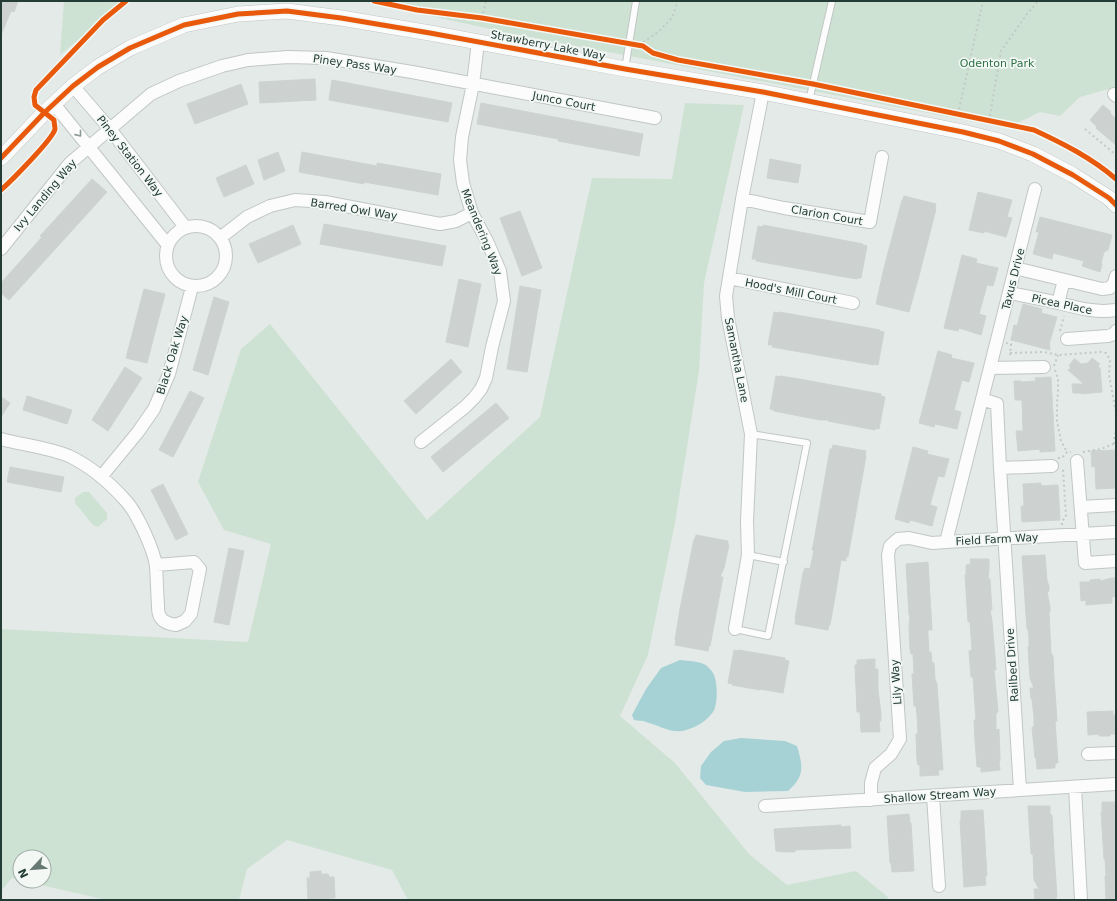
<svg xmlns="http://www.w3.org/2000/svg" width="1117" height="901" font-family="'DejaVu Sans',sans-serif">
	<rect width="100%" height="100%" fill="#e4eae7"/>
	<path fill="#cee2d4" d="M64,1H124L60,55Z
		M362,1H1116V87L1080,97L1060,116L1040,112L1007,128L509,33Z
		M685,103L744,105L704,283L699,371L675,523L648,655L620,716L675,763L749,854L787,885L856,871L888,897L887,900H408L392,870L287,840L247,869L239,900H106L23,881H44V857H20V880L12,878L1,891V629L248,642L271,544L224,530L198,482L241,349L270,324L427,520L540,417L592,178L672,179Z
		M83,492H89L107,513V519L98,527L93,525L75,503V498Z"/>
	<path fill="#a6d2d6" d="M680,660C689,661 700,661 707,666C709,668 712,671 713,673C718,681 718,705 713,712C706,722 693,729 682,731C670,733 658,725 646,722C642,720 638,721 634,720L632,715L646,689L661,668Z
		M741,738L785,741L797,746C803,766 805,776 788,791L745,792L706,785L700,778L701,766L711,752L724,741Z"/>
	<path fill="#cdd2d0" stroke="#cdd3d0" d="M1,1H18L14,12L11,11L1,35Z
		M315,79L316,100L260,103L259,82Z
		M332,80L452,103L448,122L329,100Z
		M241,84L248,104L195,124L187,104Z
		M481,103L643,134L639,156L558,141V139L477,124Z
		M1103,105L1111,112L1110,113L1116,119V145L1096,128L1097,127L1090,120Z
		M278,152L285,171L264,180L258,160Z
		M302,152L377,166V163L441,174L438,195L364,182V184L299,172Z
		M770,159L801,165L798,183L767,178Z
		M246,165L254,184L224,197L216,178Z
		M92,179L107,192L9,300L1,293V283L42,237L40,236Z
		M978,192L1012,200L1007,217L1012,218L1006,237L984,231V233L969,230Z
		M904,196L936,204L935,208L936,209L920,272L909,312L876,304L884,268L902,200H903Z
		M520,211L542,268L522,276L500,218Z
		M1040,217L1112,235L1108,250L1104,252L1101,263L1102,264L1100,272L1082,266L1084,261L1053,253L1052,259L1033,254L1039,232H1036Z
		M324,224L446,246L442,266L320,244Z
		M293,225L301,244L258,263L249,244Z
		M763,225L863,244V245L867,246L861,278H858L857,279L839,276L756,261V259H752L758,226L763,227Z
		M962,255L977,259L976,263L998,268L993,286L987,285L979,314L986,316L981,335L959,328L958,331L944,328Z
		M459,279L481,284L468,347L446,342Z
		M520,286L541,290L527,372L507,369Z
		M144,289L165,294L147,363L126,358Z
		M214,297L229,302L208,375L193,370Z
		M1023,304L1042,309L1041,313L1057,317L1050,341L1049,338L1050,350L1011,340L1014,325L1017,326Z
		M774,312L779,313V312L825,320L880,330L879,331L884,332L878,365L874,364V365L772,347L773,345H768Z
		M938,351L952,355L951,358L974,363L969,382L962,380L954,410L961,412L957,429L935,424L934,427L919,423Z
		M1092,358L1100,364L1098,366L1100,368L1102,392L1081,394V393H1073L1072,384H1084L1068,370L1071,368L1069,366L1074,359H1075L1081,364L1088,363Z
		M451,359L462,372L416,414L404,401Z
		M125,367L142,378L108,431L92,420Z
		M776,376L780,377V376L799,379L881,394V396L885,397L879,429L875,428V430L828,421L829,420H820L774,411V410L770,409Z
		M1051,377L1055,451L1040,452V449L1018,451L1016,431H1023L1022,400H1015L1014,381H1021L1022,382L1036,381L1035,378Z
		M190,391L204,398L173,457L159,450Z
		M27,396L72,410L67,424L23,410Z
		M1,397L10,403L1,417Z
		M496,403L509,418L443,472L431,457Z
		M833,445L866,451L865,455L866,456L848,557L846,556V561L841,560L835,597L830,625H829L828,630L795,624L796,619H795L803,573L805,568L810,569L814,550H812L814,541L830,449H832Z
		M913,447L928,451L927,454L949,459L944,477L938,476L930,505L937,507L932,526L910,520L909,523L895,519Z
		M1116,450L1115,488L1096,489L1095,466L1092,467L1091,451Z
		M10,467L64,477L61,492L7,482Z
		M1041,483V486L1058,485L1060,520L1022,522L1021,506H1024L1023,484Z
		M163,484L188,534L176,540L151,490Z
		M696,535L728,541V545H729L724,568L720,577H723L710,646H709L708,651L675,645L676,640H675L680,609L694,539H695Z
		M229,548L244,551L229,625L214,622Z
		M1045,555L1047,581L1049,586V591L1047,592L1050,607V612H1049L1051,653L1053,656L1054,677L1057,721H1055L1058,763H1055V768L1037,769L1036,758H1035L1032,727H1034V717L1032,699H1031L1030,688H1034L1030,678L1028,647H1029V637L1028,629H1027L1022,556Z
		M970,559H989V568L988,579H990L991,596L992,610H990L992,621L996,670H994L998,711L996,714V730L999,729L1000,760L999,763L1000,770L981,772V767H977L975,741L974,720H976L973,677H971L969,651L972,650L970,622H968L965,575H966V565L971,564Z
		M928,562L932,630H928V635L929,652H931L932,663H934L935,679L937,684L943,770H938L939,775L920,776V765H918L917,760L916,734H918L917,715L916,706H914L912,674H914L913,654H911L910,649L909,626L910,615H909L906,564Z
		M1111,578H1116V596L1112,597V603L1086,605V600L1081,601L1080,582H1090V580L1100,579L1101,581Z
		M734,650L739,651V650L785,658V660L789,661L783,693L760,689V690L732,685L733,684L728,683Z
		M875,659V669H878V690L881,714V721H879L880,732H861L860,712H857L855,665H857V660Z
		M1113,711V715H1116V734H1110V736H1099V734L1088,735L1087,712Z
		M1102,802H1116V900H1106L1105,876L1106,875L1105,859H1104L1101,812H1102Z
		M1028,806H1050V815H1052L1054,852L1057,897H1056V900H1035L1034,889H1039L1034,880L1033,854H1031Z
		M983,810L987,876H985L986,885L964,887L960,820H961V811Z
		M909,814L910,823H911L914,871L892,872L891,863H890L887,816Z
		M841,825V827L850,826L851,848L795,850V852H785L776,851L774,829Z
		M321,871V874H328L329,877H334L335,898H329V900H308L307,878H310V872Z"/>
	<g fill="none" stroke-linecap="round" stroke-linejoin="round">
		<defs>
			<path id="service" d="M625,69L636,1
				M809,101L832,1
				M748,555L784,562
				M735,629L768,636L807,443L751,434"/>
			<path id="minor" d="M73,86L110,129L185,227
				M1114,94L1116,96
				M54,104L167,244
				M742,199L784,208L870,222L882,157
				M166 256a30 30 0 1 1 60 0a30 30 0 1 1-60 0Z
				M220,238L247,217L270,206L295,200L325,202L440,224L456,221L472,213
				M1,249L70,163L151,94L179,81L222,66L248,60L288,57L326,58L412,72L655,118
				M1015,268L1102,289L1110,288L1114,283L1116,276
				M729,278L853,303
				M1009,293C1025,296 1042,299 1058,303C1078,308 1096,313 1116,310
				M1058,303L1064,280
				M1067,339L1108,336L1114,334L1116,331
				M990,368L1044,367
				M982,399L997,404L1000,468
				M1,439C23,445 47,447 69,456C90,466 110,483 126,501C137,513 154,550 156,566C157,579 157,592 158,605C158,608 158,612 159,614C161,622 169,624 176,625L185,621L191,614L200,569L194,562L156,565
				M421,442L465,407L474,398L481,389L486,378L492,347L504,301L500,271L487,241L472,213L463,183L460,160L462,137L473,84L478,42
				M1077,461L1085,563L1116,561
				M101,477L138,432L154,409L169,374L192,287
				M1081,507L1116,505
				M946,542L1035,189
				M735,629L748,555L747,521L751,434L728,318L726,296L742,199L763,92
				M1088,754L1116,753
				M1075,787L1081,900
				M1020,790L1000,468L1052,466
				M933,796L939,886
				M871,800V783L875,768L891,754L900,739L888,555L890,546L898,539L909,538L932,543L946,542L1116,532
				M765,806L1116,784"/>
			<path id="tertiary" d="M1,158L44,113L73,86L98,67L130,48L184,25L238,14L287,11L341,18L430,33L625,69L763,92L963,132L999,141L1033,154L1073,175L1109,198L1116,205"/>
		</defs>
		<use href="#service" stroke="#c1c7c4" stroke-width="8"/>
		<use href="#minor" stroke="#c1c7c4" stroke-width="14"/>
		<use href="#tertiary" stroke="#c1c7c4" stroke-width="16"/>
		<path stroke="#c1cac5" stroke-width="2" stroke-dasharray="2 3" stroke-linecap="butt" d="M482,18L486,1
			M639,45L658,32L672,18L678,1
			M958,114L983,1
			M989,121L1001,51L1027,14L1038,1
			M1085,129L1116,155
			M1060,331L1064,316
			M1006,343L1011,344L1010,355
			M1010,353L1044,352L1058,355L1101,352L1106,353L1110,360L1109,375L1116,413
			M1054,366L1058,355
			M1055,370L1058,379V393L1057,403V421L1061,441L1067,452
			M1114,444V439L1116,430
			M1083,452L1101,449L1116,443
			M1058,458H1062L1067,452H1071
			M1062,525V521L1066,517L1063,469"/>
		<use href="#service" stroke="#fbfcfb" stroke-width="6"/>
		<use href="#minor" stroke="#fbfcfb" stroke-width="12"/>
		<use href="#tertiary" stroke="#fbfcfb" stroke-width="15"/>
		<defs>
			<path id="cycleway" d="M374,1L417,10L482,18L643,46L653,53L678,60L813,84L1034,130C1062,143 1092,158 1116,179
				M1,158L44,113L73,86L98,67L130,48L184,25L238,14L287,11L341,18L430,33L625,69L763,92L963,132L999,141L1033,154L1073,175L1109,198L1116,205
				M1,190C10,182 53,139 55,129C55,127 54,123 54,120L35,105L34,97L36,90L103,20L126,1"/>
		</defs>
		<use href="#cycleway" stroke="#f3f8f5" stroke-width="8"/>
		<use href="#cycleway" stroke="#e8590c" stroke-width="5"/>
	</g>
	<defs><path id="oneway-chevron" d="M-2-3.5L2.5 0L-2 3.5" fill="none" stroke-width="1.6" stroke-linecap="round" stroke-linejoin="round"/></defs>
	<use stroke="#8f9c98" href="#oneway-chevron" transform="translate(79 134) rotate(51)"/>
	<g text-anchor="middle" stroke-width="3.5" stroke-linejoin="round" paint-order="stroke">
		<g font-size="11" fill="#233c35" stroke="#f3f8f5">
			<text transform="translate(548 45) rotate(11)" y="4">Strawberry Lake Way</text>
			<text transform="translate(355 64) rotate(8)" y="4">Piney Pass Way</text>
			<text transform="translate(564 101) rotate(11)" y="4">Junco Court</text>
			<text transform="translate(130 156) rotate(52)" y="4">Piney Station Way</text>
			<text transform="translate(45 195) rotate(-50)" y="4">Ivy Landing Way</text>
			<text transform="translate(354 209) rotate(9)" y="4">Barred Owl Way</text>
			<text transform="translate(827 215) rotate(10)" y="4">Clarion Court</text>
			<text transform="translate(482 232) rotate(68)" y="4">Meandering Way</text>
			<text transform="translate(1013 279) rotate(-76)" y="4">Taxus Drive</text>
			<text transform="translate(791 291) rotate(11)" y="4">Hood's Mill Court</text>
			<text transform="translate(1062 304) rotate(12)" y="4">Picea Place</text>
			<text transform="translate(172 355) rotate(-73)" y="4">Black Oak Way</text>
			<text transform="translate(737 360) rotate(79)" y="4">Samantha Lane</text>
			<text transform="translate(997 539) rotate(-3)" y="4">Field Farm Way</text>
			<text transform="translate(1012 665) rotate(-94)" y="4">Railbed Drive</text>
			<text transform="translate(896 682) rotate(-94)" y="4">Lily Way</text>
			<text transform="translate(940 795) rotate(-4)" y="4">Shallow Stream Way</text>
		</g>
		<g font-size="11" fill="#2e7246" stroke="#f3f8f5">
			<text x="997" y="67">Odenton Park</text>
		</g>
	</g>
	<rect width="1117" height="901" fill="none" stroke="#233c35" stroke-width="4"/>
	<g transform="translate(32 869) rotate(244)"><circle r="19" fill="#f3f8f5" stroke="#a0ada8"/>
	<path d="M0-3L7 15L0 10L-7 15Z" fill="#677973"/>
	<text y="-6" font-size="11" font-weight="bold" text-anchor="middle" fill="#233c35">N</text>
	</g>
</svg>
